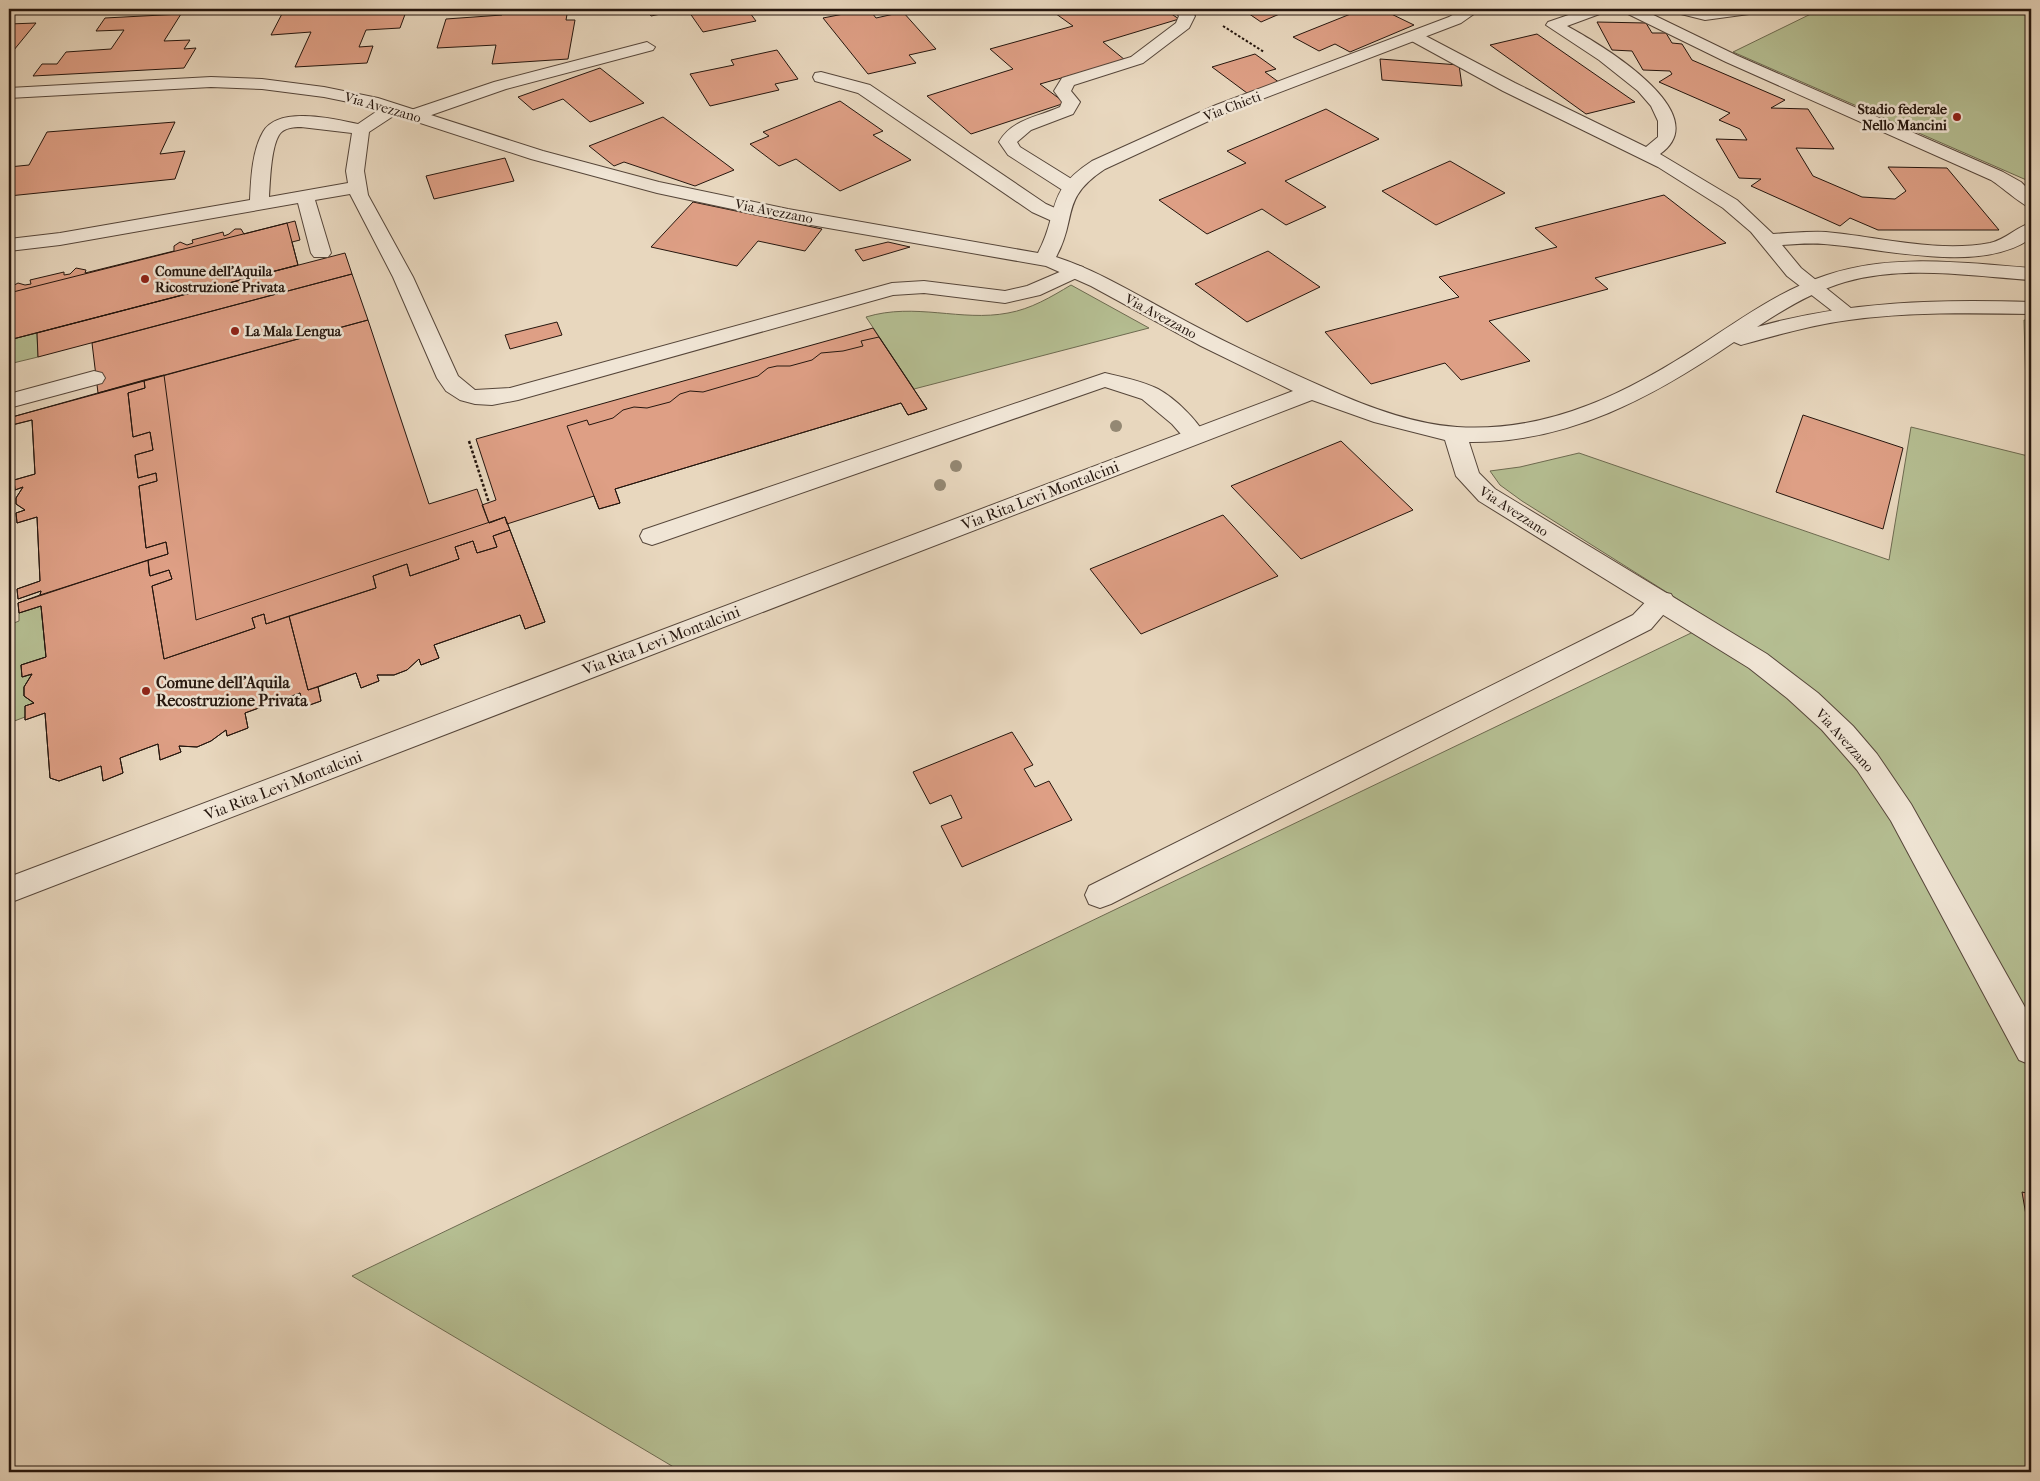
<svg xmlns="http://www.w3.org/2000/svg" width="2040" height="1481" font-family="'IM FELL French Canon',serif">
	<rect width="100%" height="100%" fill="#e8d7be"/>
	<filter id="stains"><feTurbulence type="fractalNoise" baseFrequency=".004" numOctaves="4"/><feColorMatrix values="0 0 0 0 .2 0 0 0 0 .09 0 0 0 0 .02 0 0 0 .5 -.17"/></filter>
	<radialGradient id="worn" r=".72"><stop offset=".6" stop-color="#630" stop-opacity="0"/><stop offset="1" stop-color="#630" stop-opacity=".3"/></radialGradient>
	<path fill="#b5be92" stroke="#6d6a50" d="M1821,9H2031V182L1733,52Z
		M1071,285L1149,328L914,389L866,317C915,302 961,322 1008,313C1031,309 1051,297 1071,285Z
		M2024,320H2031V1472H682L352,1276L1714,622L1522,501L1500,485L1490,471L1520,467L1579,453L1889,560L1911,427L2028,456Z
		M37,333L38,357L9,364V340Z
		M41,606L46,657L21,665L23,677L32,674L24,687V696L34,703L25,717L9,723V625L19,621V613Z"/>
	<path fill="#de9f85" stroke="#25160e" d="M308,9H407L400,28L366,30L359,47L373,46L367,63L295,67L311,32L271,35L284,10Z
		M504,9H568L566,20H575L568,59L492,64L496,45L437,48L446,19L502,15Z
		M646,9H685L651,16Z
		M687,9H747L756,21L703,32Z
		M869,9L876,18L903,12L936,49L909,55L916,63L868,74L823,18Z
		M1059,9H1164L1179,19L1103,42L1125,60L1040,84L1065,103L971,134L927,96L1013,69L990,49L1073,26L1052,11Z
		M1242,9H1291L1261,22Z
		M1363,9H1381L1414,25L1350,52L1335,44L1319,51L1293,37Z
		M181,14L164,41L190,40L184,49L196,48L184,68L33,76L42,64H57L66,52L111,49L124,30L96,31L105,18Z
		M1597,22L1646,23L1652,33H1666L1672,43L1682,44L1692,60L1785,100L1771,108L1808,109L1834,149L1796,148L1813,176L1862,197L1895,199L1906,191L1888,167L1947,168L1999,230H1878L1850,218L1840,226L1751,186L1761,179L1739,178L1716,139L1747,140L1740,129L1719,120L1730,113L1659,82L1672,74L1670,71L1643,70L1632,51L1612,50Z
		M36,23L9,56V24Z
		M1537,34L1635,102L1586,114L1490,45Z
		M777,50L798,79L775,84L779,90L710,106L690,74L734,65L731,60Z
		M1255,54L1276,69L1265,72L1280,83L1247,93L1212,67Z
		M1380,59L1459,65L1462,86L1382,80Z
		M600,68L644,103L590,122L563,99L533,110L518,97Z
		M840,101L883,131L873,135L911,160L840,191L796,159L779,166L750,144L769,136L763,132Z
		M1326,109L1379,139L1285,181L1326,207L1286,225L1262,209L1207,234L1159,200L1246,163L1227,151Z
		M663,117L734,170L695,186L624,162L614,166L589,146Z
		M175,122L160,154L185,151L175,179L9,196V167L29,165L47,132Z
		M505,158L514,181L434,199L426,176Z
		M1450,161L1505,193L1436,225L1382,191Z
		M1664,195L1726,243L1595,278L1608,289L1489,321L1530,361L1461,380L1445,363L1371,384L1325,332L1459,297L1439,277L1557,247L1535,228Z
		M693,202L822,229L805,251L758,241L737,266L651,247Z
		M295,221L300,240L292,242L298,265L9,340V293L11,287L18,283L25,285L31,284L30,280L64,272V275L70,274L76,268L86,270L85,273L174,251V246L180,242L187,245L193,243L192,240L223,232L224,236L229,234L235,229H241L244,234Z
		M287,223L298,265L9,340V293Z
		M888,242L910,247L863,261L855,250Z
		M1268,251L1320,287L1247,322L1195,284Z
		M345,253L352,274L38,357L37,333Z
		M352,274L368,320L98,393L92,343Z
		M368,320L429,504L477,489L489,523L505,517L545,622L525,629L520,615L434,645L439,658L421,665L419,659L407,670L394,675H377L379,681L361,688L356,673L318,687L321,701L304,707L300,693L284,699L245,713L248,728L227,736L226,730L211,741L197,747L179,746L181,752L160,760L158,744L120,758L123,773L103,781L101,766L59,781L50,778L45,713L25,720V706L34,703L24,696V687L32,674L22,677L21,665L46,657L41,606L19,613L18,603L40,595L41,591L18,599L17,589L40,581L37,517L17,523L16,513L25,510L16,504V498L23,487L15,490L14,480L35,474L32,420L12,425V417Z
		M557,322L562,335L510,349L505,335Z
		M873,328L927,409L908,415L901,403L615,489L620,503L599,509L594,496L507,524L505,517L489,523L482,505L496,500L476,439Z
		M879,337L927,409L908,415L901,403L615,489L620,503L599,509L567,426L587,420L589,425L613,418L623,410L634,407L647,408L670,402L680,394L690,391L703,392L758,376L768,368L777,366H790L812,360L821,353L843,351L863,346L861,341Z
		M164,375L196,620L505,517L510,530L493,536L497,547L477,553L473,541L455,547L459,559L410,576L407,564L373,576L376,588L266,624L264,614L252,618L255,628L164,659L152,586L172,579L169,570L150,576L149,573L148,560L168,554L166,542L146,548L139,486L157,481L156,473L138,478L135,455L153,450L150,432L133,437L128,393L145,388L144,380Z
		M144,380L145,388L128,393L133,437L150,432L153,450L135,455L138,478L156,473L157,481L139,486L146,548L166,542L168,554L40,595L41,591L18,599L17,589L40,581L37,517L17,523L16,513L25,510L16,504V498L23,487L15,490L14,480L35,474L32,420L12,425V417Z
		M1803,415L1903,448L1883,529L1776,492Z
		M1341,441L1413,510L1301,559L1231,486Z
		M1223,515L1278,576L1141,634L1090,569Z
		M510,530L545,622L525,629L520,615L434,645L439,658L421,665L419,659L407,670L394,675H377L379,681L361,688L356,673L308,690L289,616L376,588L373,576L407,564L410,576L459,559L455,547L473,541L477,553L497,547L493,536Z
		M148,560L150,576L169,570L172,579L152,586L164,659L255,628L252,618L264,614L266,624L289,616L308,690L318,687L321,701L304,707L300,693L245,713L248,728L227,736L226,730L211,741L197,747L179,746L181,752L160,760L158,744L120,758L123,773L103,781L101,766L59,781L50,778L45,713L25,720V706L34,703L24,696V687L32,674L22,677L21,665L46,657L41,606L19,613L18,603Z
		M1012,732L1033,765L1024,769L1035,787L1049,781L1072,820L962,867L941,826L962,818L951,795L930,804L913,772Z
		M2022,1192L2031,1194V1244Z"/>
	<g fill="none" stroke-linecap="round" stroke-linejoin="round">
		<defs>
			<path id="service" d="M1173,9H1189L1195,16L1189,28L1143,63L1074,85L1071,91L1080,102L1073,114L1031,130L1017,142L1020,147L1078,183L1080,187L1078,191H1064L1008,155L999,142C1012,119 1038,117 1060,107L1062,102L1054,91L1062,78L1131,57L1176,23L1179,16Z
				M1586,9H1608L1605,12L1567,26C1598,43 1718,113 1660,154L1737,200L1773,234C1791,233 1809,231 1826,232C1880,237 1937,253 1990,243C2007,239 2016,227 2031,223V238C1982,275 1882,248 1824,244C1810,243 1796,244 1782,245L1801,268L1857,313L1854,317L1847,319L1840,317L1787,276L1751,232L1723,208L1658,167L1503,91L1408,39L1406,36L1414,31L1420,33L1515,83L1646,147L1658,137V121L1651,106L1638,91L1599,60L1546,25L1548,22Z
				M1621,9H1641L1738,56L2003,172L2021,182L2031,192V208C2022,205 2002,187 1991,180L1726,62L1624,12Z
				M1670,9H1757L1749,14L1705,20L1673,12Z
				M647,42L655,47L653,50L506,89L420,119H408L405,115L408,111L494,82Z
				M821,72L870,85L1046,204L1066,213L1068,217L1066,221H1052L1032,212L858,93L815,81L813,77L815,73Z
				M392,104L398,105L401,109L398,113L369,132L364,171L368,195L413,277L458,376L475,390L510,388L892,283L924,281L1005,291L1027,286L1076,265L1083,267L1086,271L1083,275L1040,295L1005,303L924,293L893,295L518,400L492,405L475,404L460,400L446,391L437,378L393,277L350,194L315,200L331,253L328,257H314L311,253L298,203L60,245L9,251V239L60,233L250,200C251,179 252,151 263,132C278,105 335,119 358,124L386,105ZM301,127L352,133L346,171L348,183L269,197C270,181 271,148 279,135C283,128 293,127 301,127Z
				M94,371L102,373L105,378L102,383L9,408V394Z
				M1105,373C1121,377 1143,381 1158,389C1176,399 1196,419 1206,436L1203,441L1195,444L1187,441L1172,424L1142,399L1105,387L661,542L652,545L643,542L640,536L643,530Z
				M1662,592L1671,594L1675,601L1651,629L1111,904L1100,908L1089,904L1085,895L1089,886L1633,615L1653,594Z"/>
			<path id="minor" d="M1463,9H1481L1461,23L1228,112L1105,169C1059,199 1078,218 1056,257C1096,270 1132,292 1169,312C1219,340 1270,363 1321,386C1362,405 1411,424 1457,427C1551,433 1631,391 1707,341C1745,316 1783,289 1827,275C1892,253 1964,263 2031,268V280C1970,276 1905,265 1845,282C1814,291 1784,309 1757,327C1847,301 1939,299 2031,302V314C1970,313 1909,312 1849,320C1812,325 1777,335 1741,345L1734,342C1653,397 1569,443 1469,442L1479,473L1495,489L1767,654L1818,693L1853,726L1877,754L1911,804L2031,1018V1065L2019,1060L1891,821L1857,770L1822,730L1787,698L1749,668L1479,501L1456,476L1445,440L1374,422L1312,400L9,903V877L1293,391L1201,346L1091,286L1046,266L788,221L657,193L531,159L368,106L324,97L262,89L211,87L9,98V88L211,77L262,79L324,87L378,98L543,151L659,182L788,209L1038,253C1060,212 1044,192 1092,161L1216,105L1449,17Z"/>
		</defs>
		<use href="#service" stroke="#56463a" stroke-width="2"/>
		<use href="#minor" stroke="#56463a" stroke-width="2"/>
		<path stroke="#25160e" stroke-width="2" stroke-dasharray="2.5 2" stroke-linecap="butt" d="M1223,26L1264,52"/>
		<path stroke="#25160e" stroke-width="2.5" stroke-dasharray="3 2" stroke-linecap="butt" d="M469,441L489,503"/>
		<use href="#service" fill="#f0e5d5" fill-rule="evenodd"/>
		<use href="#minor" fill="#f0e5d5" fill-rule="evenodd"/>
	</g>
	<g fill="#948873">
		<circle cx="1116" cy="426" r="6"/>
		<circle cx="956" cy="466" r="6"/>
		<circle cx="940" cy="485" r="6"/>
	</g>
	<g fill="#8f2418" stroke="#f0e5d5" stroke-width="2">
		<circle cx="1957" cy="117" r="5"/>
		<circle cx="145" cy="279" r="5"/>
		<circle cx="235" cy="331" r="5"/>
		<circle cx="146" cy="691" r="5"/>
	</g>
	<g text-anchor="middle" stroke-width="5" stroke-linejoin="round" paint-order="stroke">
		<g font-size="14" fill="#25160e" stroke="#f0e5d5">
			<text transform="translate(1232 106) rotate(-21)" y="5">Via Chieti</text>
			<text transform="translate(383 107) rotate(16)" y="5">Via Avezzano</text>
			<text transform="translate(774 211) rotate(11)" y="5">Via Avezzano</text>
			<text transform="translate(1161 316) rotate(28)" y="5">Via Avezzano</text>
			<text transform="translate(1514 511) rotate(33)" y="5">Via Avezzano</text>
			<text transform="translate(1845 740) rotate(48)" y="5">Via Avezzano</text>
		</g>
		<g font-size="14" font-weight="bold" fill="#25160e" stroke="#f0e5d5" text-anchor="start">
			<text x="1947" y="114" text-anchor="end">Stadio federale<tspan x="1947" dy="16">Nello Mancini</tspan></text>
			<text x="155" y="276">Comune dell'Aquila<tspan x="155" dy="16">Ricostruzione Privata</tspan></text>
			<text x="245" y="336">La Mala Lengua</text>
		</g>
		<g font-size="16" fill="#25160e" stroke="#f0e5d5">
			<text transform="translate(1040 495) rotate(-21)" y="6">Via Rita Levi Montalcini</text>
			<text transform="translate(661 640) rotate(-21)" y="6">Via Rita Levi Montalcini</text>
			<text transform="translate(283 785) rotate(-21)" y="6">Via Rita Levi Montalcini</text>
		</g>
		<g font-size="16" font-weight="bold" fill="#25160e" stroke="#f0e5d5" text-anchor="start">
			<text x="156" y="688">Comune dell'Aquila<tspan x="156" dy="18">Recostruzione Privata</tspan></text>
		</g>
	</g>
	<rect width="2040" height="1481" fill="none" stroke="#e8d7be" stroke-width="30"/>
	<rect x="10" y="10" width="2020" height="1461" fill="none" stroke="#25160e" stroke-width="2.5"/>
	<rect x="15" y="15" width="2010" height="1451" fill="none" stroke="#25160e"/>
	<rect width="100%" height="100%" filter="url(#stains)"/>
	<rect width="100%" height="100%" fill="url(#worn)"/>
</svg>
